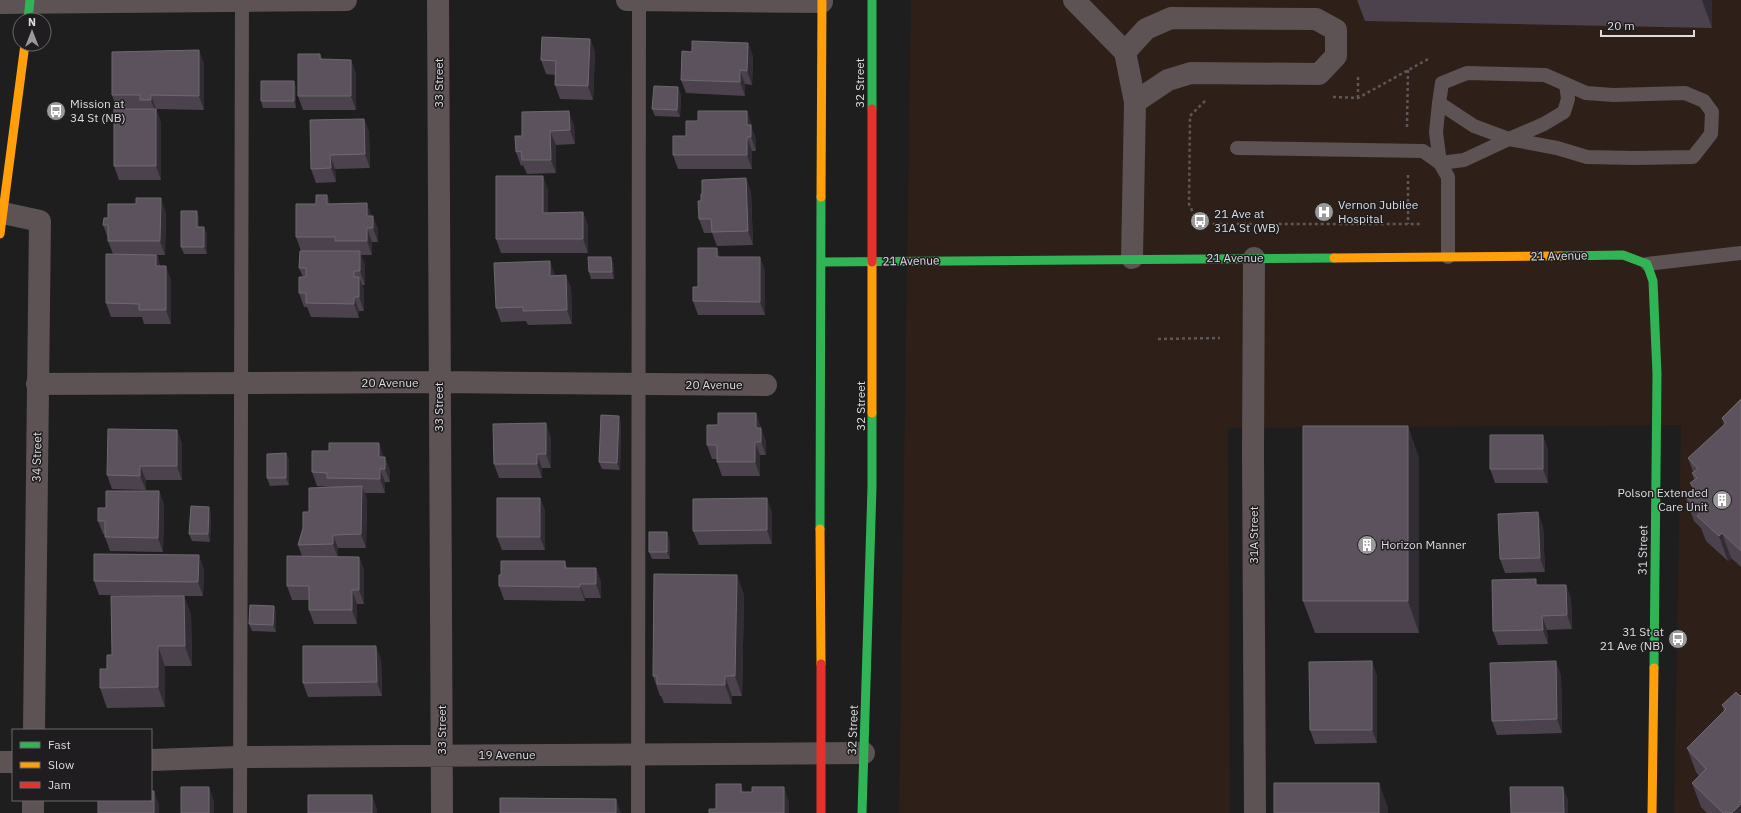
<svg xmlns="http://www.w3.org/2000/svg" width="1741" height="813" font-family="'IBM Plex Sans',sans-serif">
	<rect width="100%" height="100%" fill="#1e1e1e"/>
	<path fill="#2e2018" d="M911,0H1741V813H1674L1681,425L1228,428L1230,813H899Z"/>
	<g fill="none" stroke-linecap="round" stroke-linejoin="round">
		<path stroke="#5e5759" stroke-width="2.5" stroke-dasharray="3 3" stroke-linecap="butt" d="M1333,97L1358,98L1430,58
			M1358,98V74
			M1205,101L1190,116L1189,204L1197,221L1212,224H1421
			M1407,127L1408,70
			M1408,175V224
			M1158,339L1220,338"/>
		<path stroke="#5d5254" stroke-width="14" d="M1467,73L1545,75L1586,93L1613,95L1685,93L1704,101L1712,112L1711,134L1693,157L1635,158L1587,157L1557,148L1509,139L1474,126L1439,103L1442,83Z
			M1439,103L1436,132L1440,163L1448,177V257
			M1237,148L1423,151L1440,163L1464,160L1509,139L1544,124L1564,112L1568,99L1566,84
			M1647,264L1741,253
			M240,813L242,0
			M638,813L639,0"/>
		<path stroke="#5d5254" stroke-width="22" d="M438,0L442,813
			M627,0L822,2
			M1074,0L1125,52L1135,102L1132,258
			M0,3L346,0
			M1125,52L1146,29L1171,18L1316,19L1336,30V56L1319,74L1191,73L1168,80L1135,102
			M3,213L40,221L34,730
			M1254,258L1253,452L1255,813
			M37,384L439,382L766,385
			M151,760L239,757L864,753
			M0,762H13
			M33,813V800"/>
		<path stroke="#30b455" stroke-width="9" d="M872,0V109
			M28,20L30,0
			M1560,256L1623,255L1647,264L1653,281L1657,374L1654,668
			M822,262L1334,258
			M820,529L821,197
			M862,813L872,487V413"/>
		<path stroke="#ff9f0a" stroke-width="9" d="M821,197L822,0
			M0,234L25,44
			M1334,258L1560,256
			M872,262V413
			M820,529L821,664
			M1652,813L1654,668"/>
		<path stroke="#e5322d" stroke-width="9" d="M872,109V262
			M821,664V813"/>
	</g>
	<path fill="#4b424d" d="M1357,0H1712V28L1365,21Z
		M590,39L595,52L593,100L560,99L555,85V75L546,74L541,60Z
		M748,43L753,57L752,85L745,84V96L686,93L681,80L692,52Z
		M320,54L322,59L351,60L356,74V110H303L298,96Z
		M204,63V110L156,109L161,123V180H119L114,166L117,109L112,95Z
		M294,81L296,88V108H263L261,101Z
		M681,94L680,117L655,116L652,109Z
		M364,119L369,132L370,168L335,169L336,182L316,183L311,169Z
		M574,125L575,144L556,145V173L527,174L523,165L521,166L516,152L522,136Z
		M752,125V129L756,139V151H752V169H678L673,155Z
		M746,178L751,192L753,245L717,246L712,233H704L699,219L702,194Z
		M548,189V213L583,212L588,226V253H501L496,239Z
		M327,195L330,204L371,216L378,229V242H372V255H361L365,265V285H362L364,291V311H359V318L311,317L307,307H304L299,293L303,277L299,268L301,251L296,237L316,204Z
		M166,212L165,255H157L160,266L171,280V324H144L142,317H111L106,303L113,254L108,241V238L103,225L108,218Z
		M199,218V227H204L207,235V254H184L181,247Z
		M720,257L765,270V315H698L693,301L698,287Z
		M614,264V279H591L589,272Z
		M555,275L571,288L572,324L528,325L526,321L501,322L496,308Z
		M1741,399V567L1731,558L1728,561L1706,541L1701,528L1694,521L1685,496L1693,489L1690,483L1694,480L1692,473L1693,472L1688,458L1724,425L1722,418Z
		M621,423L620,470L602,469L599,462Z
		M761,426V429L766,442V455H760V476H722L717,462V459H712L707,445Z
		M177,430L182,444V480H146V490L112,489L107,475Z
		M551,437V468H542V478H499L494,464Z
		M1548,449V483H1495L1490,469Z
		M286,453L289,460V485L270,486L267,478Z
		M385,457L390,471V482H385V493H365L367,500L366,548H338V557H359L364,571V604H357V624H314L309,610V600H292L287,586L302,556L298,545L309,512L330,487L317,486L312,472Z
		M1419,457V633H1315L1303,601Z
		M159,491L164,505L163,552L110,551L105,537V534H103L98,521L106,508Z
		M540,498L545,511V550H502L497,537Z
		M772,512V544L699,545L693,531Z
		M211,514L210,542L192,541L189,534Z
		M1543,526L1545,572L1505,573L1500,559Z
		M670,540V559H652L649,552Z
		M565,561L567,568H596L601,582V598H585V601L504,600L499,586L501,575Z
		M204,569L203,596H184L191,615L192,666H165V707L107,708L100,688L112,655L166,596L99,595L94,581Z
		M1538,585H1566L1571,599L1572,629L1547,630L1548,644L1498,645L1493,631Z
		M744,594L742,696H732V704L664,703L661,696H660L653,676Z
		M274,606L276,613V632L252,631L249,624Z
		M381,659L382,696L308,697L303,683Z
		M1377,675V743L1315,744L1310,730Z
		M1561,675L1562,733L1497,735L1492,721Z
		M1740,696L1741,813H1707L1701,807L1692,783L1699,776L1696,772L1687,748L1724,711L1722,705Z"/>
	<path fill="#322c34" d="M1702,0H1712V28Z
		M590,39L595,52L593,100L588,86Z
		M748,43L753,57L752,85L747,71Z
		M199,50L204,63V110L199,96Z
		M351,60L356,74V110L351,96Z
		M740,70L745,84V96L740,82Z
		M294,81L296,88V108L294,101Z
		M678,87L681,94L680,117L677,110Z
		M151,95L161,123V180L156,166V114L151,100Z
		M569,111L574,125L575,144L570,130Z
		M747,111L752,125V129L756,139V151L747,125Z
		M364,119L369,132L370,168L365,154Z
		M550,131L556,145V173L551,160Z
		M747,137L752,151V169L747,155Z
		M330,155L335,169L336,182L331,168Z
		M543,176L548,189V227L543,213Z
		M746,178L751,192L753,245L748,231Z
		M327,195L332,209L327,204Z
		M161,198L166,212L165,255L160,241Z
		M367,203L372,217L367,216Z
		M197,211L199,218V235L197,227Z
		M583,212L588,226V253L583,239Z
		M373,216L378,229V242L373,228Z
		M204,227L207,235V254L204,247Z
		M367,228L372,242V255L367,241Z
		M717,248L722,262L717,257Z
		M360,251L365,265V285L360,271Z
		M156,255L161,269L156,266Z
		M611,257L614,264V279L612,272Z
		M760,257L765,270V315L760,302Z
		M550,261L555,275L556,290L550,276Z
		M166,266L171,280V324L166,310Z
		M566,275L571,288L572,324L567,310Z
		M359,277L364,291V311L359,297Z
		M354,297L359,311V318L354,304Z
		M756,413L766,442V455L756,428Z
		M619,416L621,423L620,470L617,463Z
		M546,423L551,437V468L546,454Z
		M1408,426L1419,457V633L1408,601Z
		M177,430L182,444V480L177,466Z
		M1543,435L1548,449V483L1543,469Z
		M755,442L760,455V476L755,462Z
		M379,443L384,457H379Z
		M286,453L289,460V485L286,478Z
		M537,454L542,468V478L537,464Z
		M385,457L390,471V482L385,469Z
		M140,466L146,480V490L140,476Z
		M380,469L385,482V493L380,479Z
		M362,486L367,500L366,548L361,534Z
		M159,491L164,505L163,552L158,538Z
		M540,498L545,511V550L540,537Z
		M767,498L772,512V544L767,530Z
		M209,507L211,514L210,542L208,534Z
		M1538,512L1543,526L1545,572L1540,558Z
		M667,532L670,540V559L667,552Z
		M1722,533L1731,558L1728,561L1719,536Z
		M333,535L338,548V558L333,544Z
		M199,555L204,569L203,596L198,582Z
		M359,557L364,571V604L359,590Z
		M596,568L601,582V598L596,584Z
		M737,575L744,594L742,696L735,676Z
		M580,584L585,598V601L580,587Z
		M1566,585L1571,599L1572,629L1567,615Z
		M352,590L357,604V624L352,610Z
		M184,596L191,615L192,666L185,646Z
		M274,606L276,613V632L273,625Z
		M1542,616L1547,630L1548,644L1543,630Z
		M158,646L165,666V707L158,687Z
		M376,646L381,659L382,696L377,682Z
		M1372,661L1377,675V743L1372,730Z
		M1556,661L1561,675L1562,733L1557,719Z
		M725,676L732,696V704L725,685Z
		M1379,783L1388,807V813H1379Z
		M741,784L746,798L741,792Z
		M209,787L214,801V813H209Z
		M784,787L789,801V813H784Z
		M1563,787L1568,800V813H1564Z
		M154,791L159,805V813H154Z
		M372,795L377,809V813H372Z
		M616,799L621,813H616Z
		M1741,804V813H1732Z"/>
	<path fill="#5b525d" stroke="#6f6871" d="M542,37L590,39L588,86L555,85L556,61L541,60Z
		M692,41L748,43L747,71L740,70V82L681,80L682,51L692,52Z
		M199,50V96L151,95V100H140V95H112V52Z
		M298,54H320V59L351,60V96H298Z
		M261,81H294V101H261Z
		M654,86L678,87L677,110L652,109Z
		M114,109H156V166H114Z
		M569,111L570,130L550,131L551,160H522L521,151L516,152L515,136H522V112Z
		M698,111H747V125H751V137H747V155H673V136H686V121H698Z
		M364,119L365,154L330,155L331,168L311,169L310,120Z
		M496,176H543V213L583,212V239H496Z
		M746,178L748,231L712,232L711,219H699L698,201H701V194H702V180Z
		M316,195H327V204L367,203V216H373V228H367V241H335V237H296V204H316Z
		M136,198H161L160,241H108V225H103L104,218H108V204H136Z
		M181,211H197V227H204V247H181Z
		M698,248H717V257H760V302L693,301V287H698Z
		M300,251H360V271H354V277H359V297H354V304L306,303V293H299V277H306V268H299Z
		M106,254L156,255V266H166V310H139V304L106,303Z
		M588,257H611L612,272H589Z
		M550,261V276L566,275L567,310L523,311V307L496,308L494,263Z
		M1741,399V551L1722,533L1719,536L1697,516L1701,511L1685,496L1694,488L1690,483L1697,478L1692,473L1698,469L1688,458L1726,423L1722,418Z
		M718,413H756V428H761V442H755V462H717V445H707V425H718Z
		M601,415L619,416L617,463L599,462Z
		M546,423V454H537V464H494L493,424Z
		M1303,426H1408V601H1303Z
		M108,429L177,430V466H140V476L107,475Z
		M1490,435H1543V469H1490Z
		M329,443H379V457H385V469H380V479L327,478V473L312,472V451H329Z
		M286,453V478H267V454Z
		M362,486L361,534L333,535V544L298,545L303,528V512H309V488Z
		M106,491H159L158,538L105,537V521H98V508H106Z
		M497,498H540V537H497Z
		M767,498V530L693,531V499Z
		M191,506L209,507L208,534H189Z
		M1538,512L1540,558L1500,559L1498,514Z
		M649,532H667V552H649Z
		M94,554L199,555L198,582L94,581Z
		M287,556L359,557V590H352V610H309V586H287Z
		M501,561H565V568H596V584H580V587L499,586V575H501Z
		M654,574L737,575L735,676H725V685L657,684V676H653Z
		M1536,579V585H1566L1567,615L1542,616L1543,630L1493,631L1492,580Z
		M111,596H184L185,646H158V687L100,688V669H107V655H112Z
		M250,605L274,606L273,625L249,624Z
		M303,646H376L377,682L303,683Z
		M1372,661V730H1310L1309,662Z
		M1556,661L1557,719L1492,721L1490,663Z
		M1736,692L1740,696L1741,695V804L1732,813H1723L1692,783L1706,769L1687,748L1726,709L1722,705Z
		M1274,783H1379V813H1274Z
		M716,784H741V792H752V787H784V813H709V809H716Z
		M181,787H209V813H181Z
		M1510,787H1563L1564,813H1511Z
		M151,791H154V813H98V800H151Z
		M308,795H372V813H308Z
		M500,798L616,799V813H500Z"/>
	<defs>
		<symbol id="bus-disc" viewBox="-11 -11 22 22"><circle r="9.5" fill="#9a9a9b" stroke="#1f1d1f"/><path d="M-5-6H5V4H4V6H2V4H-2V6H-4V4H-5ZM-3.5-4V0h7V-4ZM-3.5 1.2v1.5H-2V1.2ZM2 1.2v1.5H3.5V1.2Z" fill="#fff"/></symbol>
		<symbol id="hospital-disc" viewBox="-11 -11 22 22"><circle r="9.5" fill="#9a9a9b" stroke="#1f1d1f"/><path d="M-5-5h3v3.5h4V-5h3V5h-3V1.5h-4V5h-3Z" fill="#fff"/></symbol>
		<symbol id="building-disc" viewBox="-11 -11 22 22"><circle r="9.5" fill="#9a9a9b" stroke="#1f1d1f"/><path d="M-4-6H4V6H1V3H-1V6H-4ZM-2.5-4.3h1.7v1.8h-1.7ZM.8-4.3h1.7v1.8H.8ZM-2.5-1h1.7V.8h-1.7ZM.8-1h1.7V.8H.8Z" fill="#fff"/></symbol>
	</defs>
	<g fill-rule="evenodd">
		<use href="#bus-disc" x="45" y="100" width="22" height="22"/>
		<use href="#hospital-disc" x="1313" y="201" width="22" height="22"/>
		<use href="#bus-disc" x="1189" y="210" width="22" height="22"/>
		<use href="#building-disc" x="1711" y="489" width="22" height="22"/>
		<use href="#building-disc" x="1356" y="534" width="22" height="22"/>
		<use href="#bus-disc" x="1667" y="628" width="22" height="22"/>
	</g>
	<g text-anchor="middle" stroke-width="3" stroke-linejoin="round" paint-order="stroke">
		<g font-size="12" fill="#dddcde" stroke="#1f1d1f">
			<text transform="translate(439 83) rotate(-90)" y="4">33 Street</text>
			<text transform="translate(860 83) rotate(-90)" y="4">32 Street</text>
			<text transform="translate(1559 256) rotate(-1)" y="4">21 Avenue</text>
			<text x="1235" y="262">21 Avenue</text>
			<text transform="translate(911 261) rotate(-1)" y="4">21 Avenue</text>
			<text x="390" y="387">20 Avenue</text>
			<text x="714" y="389">20 Avenue</text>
			<text transform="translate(861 406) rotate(-90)" y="4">32 Street</text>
			<text transform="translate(439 407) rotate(-90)" y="4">33 Street</text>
			<text transform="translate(37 457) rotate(-89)" y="4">34 Street</text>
			<text transform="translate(1254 535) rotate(-90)" y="4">31A Street</text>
			<text transform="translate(1643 550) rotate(-89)" y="4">31 Street</text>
			<text transform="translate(442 730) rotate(-90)" y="4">33 Street</text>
			<text transform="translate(853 730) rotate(-88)" y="4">32 Street</text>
			<text x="507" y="759">19 Avenue</text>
		</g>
		<g font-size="12" fill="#dddcde" stroke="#1f1d1f" text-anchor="start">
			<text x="70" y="108">Mission at<tspan x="70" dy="14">34 St (NB)</tspan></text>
			<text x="1338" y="209">Vernon Jubilee<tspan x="1338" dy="14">Hospital</tspan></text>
			<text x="1214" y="218">21 Ave at<tspan x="1214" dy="14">31A St (WB)</tspan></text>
			<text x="1708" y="497" text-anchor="end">Polson Extended<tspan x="1708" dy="14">Care Unit</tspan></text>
			<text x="1381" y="549">Horizon Manner</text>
			<text x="1664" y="636" text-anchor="end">31 St at<tspan x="1664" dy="14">21 Ave (NB)</tspan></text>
		</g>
	</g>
	<rect x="12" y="729" width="140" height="72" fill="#1f1d1f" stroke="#6b696b"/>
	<rect x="20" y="742" width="20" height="6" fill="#30b455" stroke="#6b696b"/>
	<text x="48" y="749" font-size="12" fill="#dddcde">Fast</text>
	<rect x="20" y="762" width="20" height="6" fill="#ff9f0a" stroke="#6b696b"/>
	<text x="48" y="769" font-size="12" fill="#dddcde">Slow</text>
	<rect x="20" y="782" width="20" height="6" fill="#e5322d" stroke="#6b696b"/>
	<text x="48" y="789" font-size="12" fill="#dddcde">Jam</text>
	<g transform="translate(32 32)"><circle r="19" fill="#1f1d1f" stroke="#6b696b"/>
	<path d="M0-3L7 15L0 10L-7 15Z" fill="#9a9a9b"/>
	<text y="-6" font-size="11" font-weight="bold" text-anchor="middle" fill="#dddcde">N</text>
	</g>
	<path d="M1601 30v6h93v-6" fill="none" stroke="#dddcde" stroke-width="2"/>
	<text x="1607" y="30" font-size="12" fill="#dddcde" stroke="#1f1d1f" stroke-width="3" paint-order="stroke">20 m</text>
</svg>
